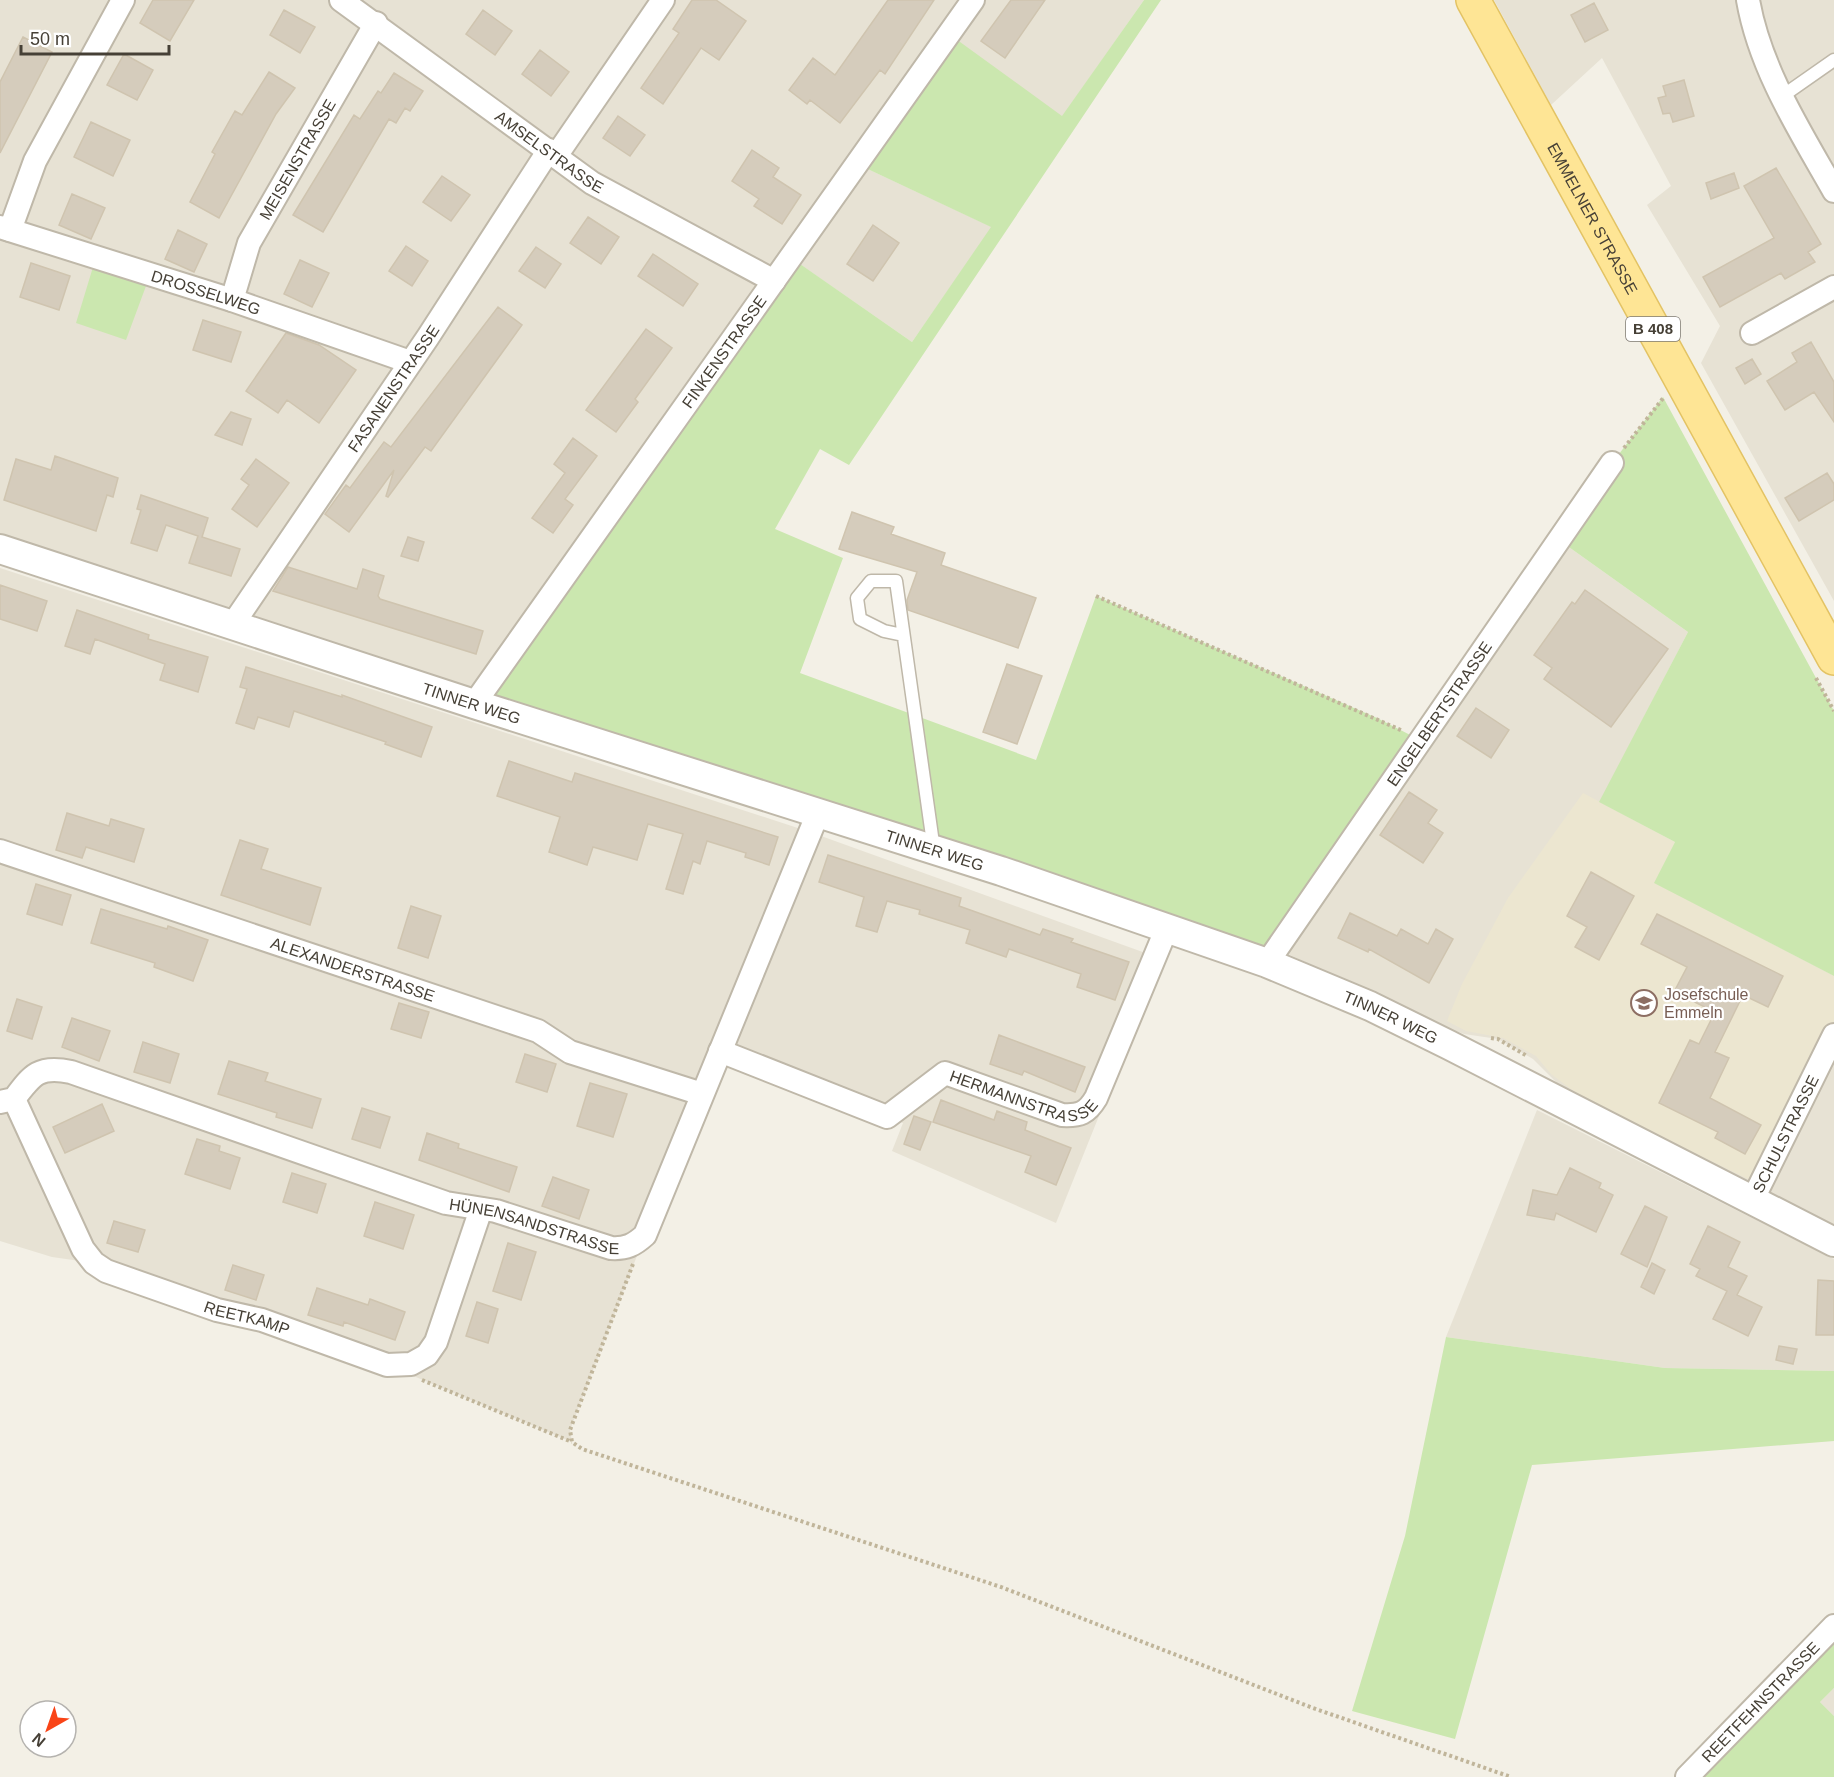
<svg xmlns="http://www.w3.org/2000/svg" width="1834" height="1777" font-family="Arial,sans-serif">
	<rect width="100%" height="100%" fill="#f3f0e6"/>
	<path fill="#e7e2d4" d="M0,0H1144L1062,117L949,35L857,164L992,227L912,342L791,258L480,693L238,615L0,533Z
		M1494,0H1834V601L1701,363L1720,326L1647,205L1671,186L1602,58L1551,105Z
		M1559,540L1688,632L1600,802L1655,883L1834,976V1226L1564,1090L1533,1059L1498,1039L1464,1034L1445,1027L1275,948Z
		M0,568L810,832L1162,959L1056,1223L892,1151L903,1123L720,1051L645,1235L570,1430L572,1442L387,1365L94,1263L52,1257L0,1241Z
		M1537,1110L1834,1259V1371L1665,1368L1446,1337Z
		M1834,1688V1716L1820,1702Z"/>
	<path fill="#ece6d0" d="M1583,793L1675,842L1655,883L1834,976V1025L1758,1184L1584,1099L1551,1074L1536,1056L1503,1038L1466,1031L1447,1021L1462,984L1508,898Z"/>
	<path fill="#cbe7af" d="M1144,0H1161L849,465L820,449L775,529L843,558L800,673L1036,760L1096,596L1377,718L1420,740L1275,948L1242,945L481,693L790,257L912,342L991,227L857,164L949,34L1062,116Z
		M93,267L146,286L126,340L76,323Z
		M1663,397L1834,711V976L1654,883L1675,842L1599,802L1688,632L1559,540L1612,463Z
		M1446,1337L1665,1368L1834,1371V1441L1532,1465L1455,1739L1352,1711L1405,1536Z
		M1834,1626V1688L1820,1702L1834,1716V1777H1687Z"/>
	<path fill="#d5ccbc" stroke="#cfc4af" stroke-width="1.5" d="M153,0H194L170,41L140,23Z
		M692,0H716L746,21L719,60L701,48L663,104L641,88L679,33L673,29Z
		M888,0H934L885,74L880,70L840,123L810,100L807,104L789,90L813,58L835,75Z
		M1011,0H1045L1005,58L981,41Z
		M1594,3L1608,30L1585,42L1571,15Z
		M284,10L315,27L300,53L270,35Z
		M483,10L512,31L495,55L466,34Z
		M23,37L52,52L0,153V82Z
		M540,50L569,72L551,96L522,74Z
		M124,54L153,70L137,100L107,85Z
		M269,72L295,88L276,114L219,218L190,202L215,154L212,152L235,111L242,115Z
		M394,73L423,91L410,111L405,108L396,123L389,119L323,232L293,215L354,115L360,119L378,91L381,93Z
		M1684,80L1694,116L1673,122L1670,113L1663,114L1658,98L1666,96L1663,86Z
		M618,116L645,135L630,156L603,138Z
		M91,122L130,140L113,176L74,157Z
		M752,150L779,168L773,177L801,195L782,224L754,206L759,199L732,181Z
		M1776,168L1821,244L1808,252L1815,262L1785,279L1781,273L1720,307L1703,277L1774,238L1744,186Z
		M1734,173L1739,188L1711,199L1706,183Z
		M442,176L470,195L451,221L423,202Z
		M72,194L105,208L91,239L59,225Z
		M588,217L619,237L601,264L570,243Z
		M873,225L899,243L873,281L847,264Z
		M178,230L207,244L194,272L165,259Z
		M406,246L428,261L412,286L389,271Z
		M536,247L561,264L545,288L519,271Z
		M653,254L698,284L683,306L638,276Z
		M300,260L329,273L312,307L284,294Z
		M31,263L70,276L59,310L20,297Z
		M498,307L522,325L431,451L425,447L388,497L386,496L394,470L349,532L325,514L346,485L350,488L384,442L391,447Z
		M203,320L241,332L231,362L193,350Z
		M646,329L672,348L635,399L638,402L616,432L586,410Z
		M286,333L319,345L356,370L319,423L287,400L278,413L246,391Z
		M1811,342L1834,382V422L1814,392L1785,410L1767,381L1797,362L1792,353Z
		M1752,359L1761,374L1745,384L1736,368Z
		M231,412L251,419L242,445L215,435Z
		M573,438L597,456L565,499L573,505L553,533L532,518L565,473L554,464Z
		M55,456L118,478L113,497L107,495L96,531L4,500L16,459L51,470Z
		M256,459L289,483L257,527L232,509L249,485L241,479Z
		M1827,473L1834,484V500L1799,521L1785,498Z
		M141,495L208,518L202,537L240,549L231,576L189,563L198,536L166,525L157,551L131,543L141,510L137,509Z
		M852,512L894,527L891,534L945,553L941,565L1036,598L1018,648L908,610L907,600L917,572L839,549Z
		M408,537L424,542L418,561L401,556Z
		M288,567L357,589L363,569L384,576L378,596L380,599L483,631L476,654L273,591Z
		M0,585L47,601L37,631L0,619Z
		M1585,590L1668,649L1611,727L1544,679L1552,668L1534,655L1572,602L1575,604Z
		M77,610L149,635L148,639L208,657L198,692L160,680L165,664L95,639L90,654L65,646Z
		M1007,664L1042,676L1017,744L983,732Z
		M246,667L342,697V695L432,727L421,757L385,744L386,742L294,711L289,727L258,717L254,729L236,723L247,689L240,687Z
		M1476,708L1509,730L1491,758L1457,736Z
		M509,761L572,782L575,773L778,837L769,865L745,857L746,853L707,841L700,864L693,861L683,894L666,889L683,834L648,824L637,860L593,847L587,865L549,852L560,817L497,796Z
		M1409,792L1437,810L1428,823L1443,833L1423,863L1380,835Z
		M67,813L109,826L111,819L144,829L134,862L86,847L82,858L56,850Z
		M240,840L268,849L261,869L321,888L310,925L221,895Z
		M828,855L961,898L959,906L1040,935L1043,929L1073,939L1071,942L1129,962L1115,1000L1077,987L1081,974L1009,949L1006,957L966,943L970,930L919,914L920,910L887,901L877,932L856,926L864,897L819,882Z
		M1591,872L1634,896L1599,960L1575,947L1587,927L1567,916Z
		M36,884L71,895L62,925L27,914Z
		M411,906L441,916L428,958L398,948Z
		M101,909L167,929L168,926L208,940L193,981L154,967L155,963L91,943Z
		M1350,913L1397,936L1401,929L1428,944L1436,929L1453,939L1429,983L1369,949L1368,952L1338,938Z
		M1657,914L1783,976L1768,1007L1743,995L1715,1052L1729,1058L1710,1098L1761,1125L1745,1154L1715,1138L1718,1132L1659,1103L1690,1040L1699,1044L1715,1012L1674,992L1687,967L1641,944Z
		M17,999L42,1007L32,1039L7,1031Z
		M399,1003L429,1012L421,1038L391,1029Z
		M72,1018L110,1031L99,1061L62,1047Z
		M999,1035L1085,1067L1075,1092L1024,1071L1022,1075L990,1064Z
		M143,1042L179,1054L170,1083L134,1072Z
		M525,1054L556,1064L547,1092L516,1082Z
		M229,1061L268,1073L265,1081L321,1099L312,1128L276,1117L277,1113L218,1094Z
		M590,1083L627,1094L613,1137L577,1126Z
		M941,1100L994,1120L997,1111L1027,1122L1025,1130L1071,1148L1056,1185L1025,1172L1031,1156L933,1122Z
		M102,1104L114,1131L65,1153L53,1127Z
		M362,1108L390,1117L380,1148L352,1139Z
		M914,1116L931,1122L920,1150L904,1144Z
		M427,1133L459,1144L458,1148L517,1167L509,1192L419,1160Z
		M197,1139L220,1146L219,1151L240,1158L230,1189L185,1174Z
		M1570,1168L1601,1183L1599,1188L1613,1195L1596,1232L1556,1213L1554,1220L1527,1215L1533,1190L1557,1195Z
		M292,1173L326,1184L317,1213L283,1202Z
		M553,1177L589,1190L579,1219L542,1206Z
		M375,1202L414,1215L403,1249L364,1236Z
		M1645,1206L1667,1217L1647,1267L1621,1254Z
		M114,1221L145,1230L138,1252L107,1243Z
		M1708,1226L1740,1242L1728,1267L1747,1276L1737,1295L1762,1307L1748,1336L1713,1319L1727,1291L1696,1276L1700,1269L1690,1264Z
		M508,1243L536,1252L521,1300L493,1291Z
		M1652,1263L1665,1270L1654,1294L1641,1287Z
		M233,1265L264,1275L256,1300L225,1290Z
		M1818,1280L1834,1281V1335H1816Z
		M317,1288L368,1305L370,1299L405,1312L395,1340L344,1322L343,1326L308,1315Z
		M477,1302L498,1309L488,1343L466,1336Z
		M1779,1346L1797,1349L1793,1364L1776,1360Z"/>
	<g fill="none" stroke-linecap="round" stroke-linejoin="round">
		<defs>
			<path id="service" d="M1781,97L1834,60
				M903,635L884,631L860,619L857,598L871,581H896L932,836L928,847"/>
			<g id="minor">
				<path id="s1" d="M341,0L592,183L774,281"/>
				<path d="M1748,0C1760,69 1800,131 1834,191"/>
				<path d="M556,156L663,0"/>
				<path id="s2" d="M0,227L232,300L410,362"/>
				<path d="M10,230L35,161L123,0"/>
				<path id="s3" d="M232,300L249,243L376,23"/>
				<path d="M1752,333L1834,287"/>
				<path id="s4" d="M233,624L428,337L549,150"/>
				<path id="s5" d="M474,704L973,0"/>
				<path id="s6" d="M0,851L538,1031L570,1052L702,1094"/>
				<path id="s7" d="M1267,963L1612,463"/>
				<path id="s8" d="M720,1051L887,1117L945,1073L1062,1115C1080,1116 1087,1113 1096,1098L1166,930"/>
				<path id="s9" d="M14,1099L83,1249L94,1263L106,1271L217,1310L262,1320L387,1365L411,1364L427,1355L436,1342L481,1209"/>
				<path id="s10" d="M0,1102L14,1099C32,1075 39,1065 71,1072L446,1203L496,1211L611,1248C626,1249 634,1245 645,1235L818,813"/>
				<path id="s11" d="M1752,1201L1834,1035"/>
				<path id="s12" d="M1687,1777L1834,1626"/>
			</g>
			<g id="tertiary">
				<path id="s13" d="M0,549L474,704L1001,871L1267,963L1370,1006L1449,1045L1834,1242"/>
			</g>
			<g id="primary">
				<path id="s14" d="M1473,0L1834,658"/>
			</g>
		</defs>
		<use href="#service" stroke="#bfb8a9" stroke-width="15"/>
		<use href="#minor" stroke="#bfb8a9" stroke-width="26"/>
		<use href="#tertiary" stroke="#bfb8a9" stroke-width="32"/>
		<use href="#primary" stroke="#e3c364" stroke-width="36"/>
		<path stroke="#c0b59a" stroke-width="4" stroke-dasharray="3 3" stroke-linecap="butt" d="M1624,448L1664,397
			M1096,596L1403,731
			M1816,678L1834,711
			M1491,1038L1498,1039L1527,1056
			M633,1264L570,1430L572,1442L582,1449L1001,1587L1313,1708L1511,1777
			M422,1380L572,1442"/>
		<use href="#service" stroke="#fff" stroke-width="12"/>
		<use href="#minor" stroke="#fff" stroke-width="22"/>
		<use href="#tertiary" stroke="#fff" stroke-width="28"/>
		<use href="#primary" stroke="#fee595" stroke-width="33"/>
	</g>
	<defs>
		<symbol id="school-ring" viewBox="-11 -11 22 22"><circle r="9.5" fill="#fff" stroke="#8d6e63" stroke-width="1.5"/><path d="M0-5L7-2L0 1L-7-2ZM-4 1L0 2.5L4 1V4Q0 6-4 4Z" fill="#8d6e63"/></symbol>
	</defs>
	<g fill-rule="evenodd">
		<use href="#school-ring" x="1629" y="988" width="30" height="30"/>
	</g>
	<g text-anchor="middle" stroke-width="4.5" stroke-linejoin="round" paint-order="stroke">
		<rect fill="#fff" stroke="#7e7972" stroke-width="1.5" x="1626" y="317" width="54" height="24" rx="4.5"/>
		<g font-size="15" font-weight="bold" fill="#464036">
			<text x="1653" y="334">B 408</text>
		</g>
		<g font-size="16" fill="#464036" stroke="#fff">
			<text dy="6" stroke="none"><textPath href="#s1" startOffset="258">AMSELSTRASSE</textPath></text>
			<text dy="6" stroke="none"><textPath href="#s3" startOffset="156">MEISENSTRASSE</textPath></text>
			<text dy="6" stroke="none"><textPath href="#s14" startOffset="249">EMMELNER STRASSE</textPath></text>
			<text dy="6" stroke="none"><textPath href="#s2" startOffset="216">DROSSELWEG</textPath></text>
			<text dy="6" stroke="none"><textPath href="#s5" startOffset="432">FINKENSTRASSE</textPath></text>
			<text dy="6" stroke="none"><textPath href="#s4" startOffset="285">FASANENSTRASSE</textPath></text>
			<text dy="6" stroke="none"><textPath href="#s13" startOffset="496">TINNER WEG</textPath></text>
			<text dy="6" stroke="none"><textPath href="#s7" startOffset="303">ENGELBERTSTRASSE</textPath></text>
			<text dy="6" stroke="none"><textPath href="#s13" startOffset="982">TINNER WEG</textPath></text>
			<text dy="6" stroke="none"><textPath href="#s6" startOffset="372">ALEXANDERSTRASSE</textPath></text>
			<text dy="6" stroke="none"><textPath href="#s13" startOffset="1468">TINNER WEG</textPath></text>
			<text dy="6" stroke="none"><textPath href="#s8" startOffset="336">HERMANNSTRASSE</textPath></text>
			<text dy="6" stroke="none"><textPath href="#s11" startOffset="75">SCHULSTRASSE</textPath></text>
			<text dy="6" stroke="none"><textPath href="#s10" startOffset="572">HÜNENSANDSTRASSE</textPath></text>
			<text dy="6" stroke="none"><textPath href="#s9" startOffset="346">REETKAMP</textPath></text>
			<text dy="6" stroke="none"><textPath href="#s12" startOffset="105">REETFEHNSTRASSE</textPath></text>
		</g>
		<g font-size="16" fill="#785e54" stroke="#fff" text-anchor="start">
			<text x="1664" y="1000">Josefschule<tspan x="1664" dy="18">Emmeln</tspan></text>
		</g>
	</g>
	<g transform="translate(48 1729) rotate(220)"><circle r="28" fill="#ffffff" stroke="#b5b3af" stroke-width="1.5"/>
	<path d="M0-4.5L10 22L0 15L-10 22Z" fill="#f94417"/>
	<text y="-9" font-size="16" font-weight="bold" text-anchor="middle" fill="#464036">N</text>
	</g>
	<path d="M21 45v9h148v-9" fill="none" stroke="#464036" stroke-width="3"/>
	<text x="30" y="45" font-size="18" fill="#464036" stroke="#ffffff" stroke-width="4.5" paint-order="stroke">50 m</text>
</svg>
